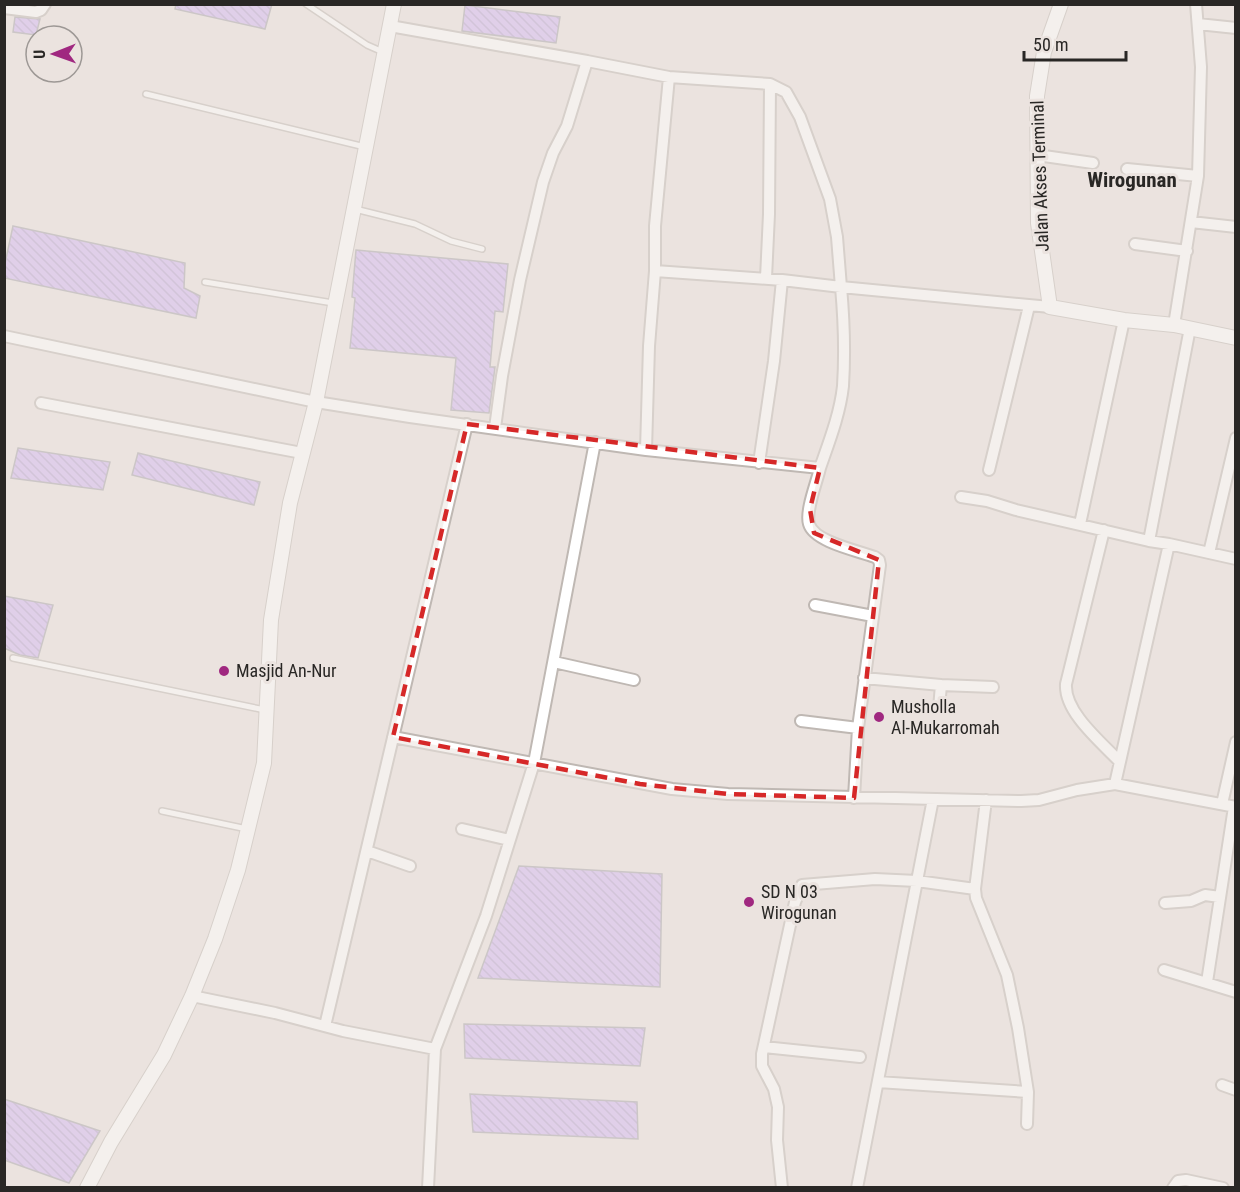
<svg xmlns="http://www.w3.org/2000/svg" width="1240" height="1192" font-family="'Roboto Condensed',sans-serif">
	<defs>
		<pattern id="building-back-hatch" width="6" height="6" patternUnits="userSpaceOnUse" patternTransform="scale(1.5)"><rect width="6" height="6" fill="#d2b7f5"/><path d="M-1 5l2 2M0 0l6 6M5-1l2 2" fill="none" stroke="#b49dd2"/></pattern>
	</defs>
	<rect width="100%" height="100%" fill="#ebe3df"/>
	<path fill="url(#building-back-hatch)" stroke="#a6a3aa" stroke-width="1.5" d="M176,4H272L265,29L175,9Z
		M465,5L560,17L556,43L462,31Z
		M15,17L40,19L36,35L13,32Z
		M13,226L185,263L184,288L200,296L196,318L4,278V268Z
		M356,250L508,264L503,312L495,311L490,367H495L489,413L451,410L456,358L350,348L355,298L352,297Z
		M18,448L110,462L103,490L11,478Z
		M138,453L260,482L254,505L132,475Z
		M4,596L53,605L38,658L20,655L4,648Z
		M519,866L662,874L660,987L478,978Z
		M464,1024L645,1028L640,1066L465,1058Z
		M470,1094L637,1102L638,1139L473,1132Z
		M4,1099L100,1131L69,1183L4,1160Z"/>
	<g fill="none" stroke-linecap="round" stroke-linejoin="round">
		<defs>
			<path id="service" d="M306,4L367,45L383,52
				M146,94L365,147
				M355,209L415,224L451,241L482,249
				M205,282L333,303
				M13,658L265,710
				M162,811L247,829"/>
			<path id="minor" d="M4,8L36,12L41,10L45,4
				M1198,24L1236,28
				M390,26L587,61
				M1037,155L1093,163
				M1127,169L1198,176
				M1191,222L1236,227
				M1135,244L1187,251
				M655,271L782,280L774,361L759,463
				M766,278L769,214L770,84
				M1174,325L1198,176L1201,67L1196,4
				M4,336L316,402L410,417L646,450L820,468C829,442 840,414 843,386C845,354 844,320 841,287L1050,307
				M41,403L302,453
				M495,428L502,376L520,280L543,182L553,153L567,126L587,61L669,77L770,84L786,92L800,117L830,199L837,237L841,287L782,280
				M646,450L649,346L655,271V226L669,77
				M820,468C817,482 805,511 809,524C814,542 859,551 875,557L879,560L880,565L858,728L854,798
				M989,470L1029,306
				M961,497L987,501L1016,510L1149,541L1169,544L1236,559
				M1080,524L1124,320
				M1104,530L1066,684C1064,712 1101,742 1120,762
				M1149,541L1190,328
				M1209,553L1236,438
				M815,605L873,616
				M554,662L634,680
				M864,678L941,685L939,708
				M941,685L993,687
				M801,721L858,728
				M393,737L672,789L728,794L1021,801L1039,800L1077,790L1115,784L1236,807
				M1115,784L1169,544
				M986,800L975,889L976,898L1007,975L1018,1028L1028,1092L1027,1124
				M1222,804L1236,742
				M462,829L509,840
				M367,851L410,866
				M1165,903L1191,901L1205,895L1220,897
				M1164,970L1236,992
				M1207,982L1234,807
				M192,996L275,1013L343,1031L435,1049L428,1188
				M325,1026L467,424
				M764,1047L860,1057
				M435,1049L486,916L534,763L595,442
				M878,1082L1028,1092
				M1222,1085L1236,1090
				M782,1188L777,1140L778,1107L774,1089L762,1066V1054L795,902L802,885L875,879L917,881L975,889
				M857,1188L933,799
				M1173,1188L1178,1181L1186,1180L1223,1188"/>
			<path id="tertiary" d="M1061,4L1044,52L1037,96L1038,223L1050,307L1124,320L1174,325L1236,338
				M87,1188L111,1142L164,1055L192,996L215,939L238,870L248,829L264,763L271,620L290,503L316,402L394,4"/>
		</defs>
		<use href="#service" stroke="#bfb8b3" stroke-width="8"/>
		<use href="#minor" stroke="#bfb8b3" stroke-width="14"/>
		<use href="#tertiary" stroke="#bfb8b3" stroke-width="16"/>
		<use href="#service" stroke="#fff" stroke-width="5"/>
		<use href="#minor" stroke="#fff" stroke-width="10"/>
		<use href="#tertiary" stroke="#fff" stroke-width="14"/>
	</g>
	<path d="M0 0H1240V1192H0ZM467,424L820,468L810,509L814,533L879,560L854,798L728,794L640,784L393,737Z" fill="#ebe3df" fill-opacity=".55" fill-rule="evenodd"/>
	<path fill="none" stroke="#d62828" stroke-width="4.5" stroke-dasharray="12 8" stroke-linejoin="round" d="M467,424L820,468L810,509L814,533L879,560L854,798L728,794L640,784L393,737Z"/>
	<g fill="#a02880" stroke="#ebe3df" stroke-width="2">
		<circle cx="224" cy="671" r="6"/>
		<circle cx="879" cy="717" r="6"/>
		<circle cx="749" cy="902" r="6"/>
	</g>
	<g text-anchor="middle" stroke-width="6" stroke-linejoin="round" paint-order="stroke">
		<g font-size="18" fill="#292725" stroke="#ebe3df">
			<text transform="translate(1040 176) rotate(-92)" y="6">Jalan Akses Terminal</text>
		</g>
		<g font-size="18" fill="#292725" stroke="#ebe3df" text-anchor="start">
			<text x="236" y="677">Masjid An-Nur</text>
			<text x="891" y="713">Musholla<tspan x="891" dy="21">Al-Mukarromah</tspan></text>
			<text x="761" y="898">SD N 03<tspan x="761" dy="21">Wirogunan</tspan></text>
		</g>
		<g font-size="21" font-weight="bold" fill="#292725" stroke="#ebe3df">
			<text x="1132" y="187">Wirogunan</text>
		</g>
	</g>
	<rect width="1240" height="1192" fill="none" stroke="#292725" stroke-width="12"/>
	<g transform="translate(54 54) rotate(269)"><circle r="28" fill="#ebe3df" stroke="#9d9895" stroke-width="1.5"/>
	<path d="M0-4.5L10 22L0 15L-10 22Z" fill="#a02880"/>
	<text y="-9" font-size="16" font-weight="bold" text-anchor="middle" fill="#292725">U</text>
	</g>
	<path d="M1024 51v9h102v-9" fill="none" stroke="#292725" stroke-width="3"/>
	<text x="1033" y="51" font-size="18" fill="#292725" stroke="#ebe3df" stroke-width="4.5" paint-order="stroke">50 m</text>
</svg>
